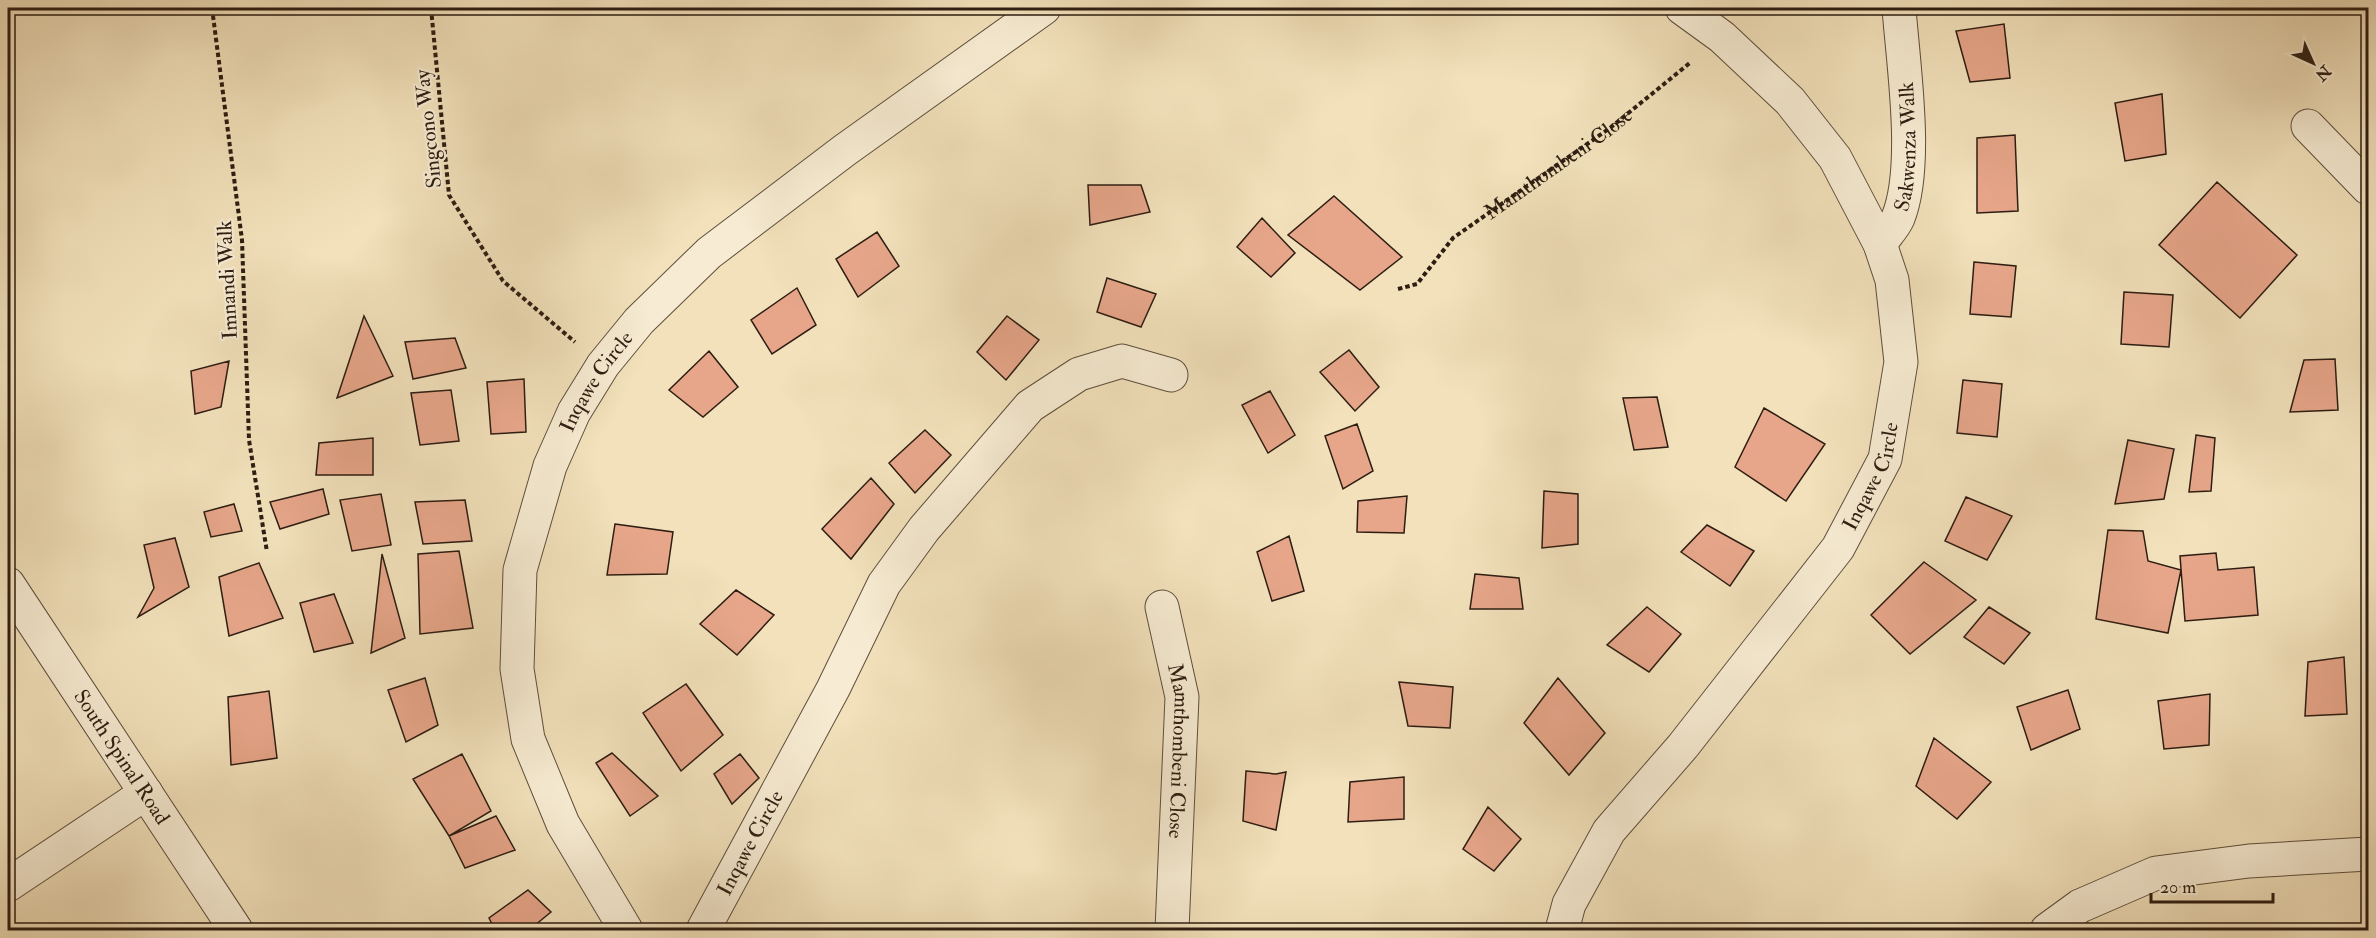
<svg xmlns="http://www.w3.org/2000/svg" width="2376" height="938" font-family="'IM FELL Double Pica',serif">
	<rect width="100%" height="100%" fill="#f2e1bb"/>
	<filter id="stains"><feTurbulence type="fractalNoise" baseFrequency=".00333" numOctaves="4"/><feColorMatrix values="0 0 0 0 .2 0 0 0 0 .09 0 0 0 0 .02 0 0 0 .5 -.17"/></filter>
	<radialGradient id="worn" r=".72"><stop offset=".6" stop-color="#630" stop-opacity="0"/><stop offset="1" stop-color="#630" stop-opacity=".3"/></radialGradient>
	<path fill="#e7a68a" stroke="#2d1d12" stroke-width="1.5" d="M2004,24L2010,78L1970,82L1956,31Z
		M2162,94L2166,154L2125,161L2115,103Z
		M2015,135L2018,211L1977,213V138Z
		M2217,182L2297,255L2240,318L2159,245Z
		M1088,185H1141L1150,212L1090,225Z
		M1334,196L1402,257L1360,290L1288,235Z
		M1262,218L1295,253L1271,277L1237,247Z
		M877,232L899,266L858,297L836,259Z
		M1974,262L2016,266L2011,317L1970,314Z
		M1107,278L1156,294L1141,327L1097,312Z
		M797,288L816,325L772,354L751,320Z
		M2124,292L2173,295L2169,347L2121,344Z
		M364,316L393,376L337,398Z
		M1007,316L1039,340L1006,380L977,352Z
		M455,338L466,368L413,379L405,342Z
		M1349,350L1379,387L1355,411L1320,372Z
		M709,351L738,387L703,417L669,390Z
		M2335,359L2338,410L2290,412L2304,360Z
		M229,361L221,407L195,414L191,371Z
		M524,379L526,432L491,434L487,382Z
		M1963,380L2002,384L1997,437L1957,433Z
		M451,390L459,441L420,445L411,393Z
		M1270,391L1295,435L1268,453L1242,405Z
		M1657,397L1668,447L1634,450L1623,398Z
		M1764,408L1825,444L1786,501L1735,467Z
		M1357,424L1373,471L1343,489L1325,436Z
		M925,430L951,455L915,493L889,463Z
		M2196,435L2215,438L2211,491L2189,492Z
		M373,438V475H316L319,443Z
		M2128,440L2174,449L2164,499L2115,504Z
		M871,478L894,504L851,559L822,529Z
		M323,489L329,514L280,529L270,502Z
		M1544,491L1578,494V544L1542,548Z
		M381,494L391,545L352,551L340,500Z
		M1407,496L1404,533L1357,532L1358,501Z
		M1966,497L2012,516L1987,560L1945,541Z
		M465,500L472,541L423,544L415,502Z
		M234,504L242,531L211,537L204,512Z
		M615,524L673,532L667,574L607,575Z
		M1707,525L1754,551L1730,586L1681,552Z
		M2108,530L2143,531L2148,561L2181,570L2168,633L2096,619Z
		M1289,536L1304,591L1272,601L1257,552Z
		M175,538L189,587L138,617L154,588L144,545Z
		M459,551L473,628L420,634L418,554Z
		M2216,553L2218,570L2254,567L2258,615L2185,621L2180,556Z
		M382,554L405,638L371,653Z
		M1924,562L1976,600L1910,654L1871,615Z
		M259,563L283,618L229,636L219,577Z
		M1475,574L1519,578L1523,609H1470Z
		M736,590L774,615L737,655L700,624Z
		M334,594L353,643L314,652L300,603Z
		M1647,607L1681,634L1649,672L1607,645Z
		M1989,607L2030,633L2004,664L1964,637Z
		M2344,657L2347,714L2305,716L2308,662Z
		M425,678L438,725L406,742L388,690Z
		M1558,678L1605,733L1569,775L1524,723Z
		M1399,682L1453,687L1450,728L1408,726Z
		M686,684L723,735L681,771L643,713Z
		M2068,690L2080,729L2031,750L2017,707Z
		M269,691L277,758L231,765L228,697Z
		M2210,694L2209,745L2164,749L2158,701Z
		M1934,738L1991,782L1957,819L1916,786Z
		M612,753L658,796L630,816L596,763Z
		M462,754L491,811L449,836L413,779Z
		M740,754L759,778L732,804L714,774Z
		M1246,771L1276,774L1286,772L1276,830L1243,821Z
		M1404,777V819L1348,822L1350,782Z
		M1488,807L1521,839L1494,871L1463,849Z
		M496,816L515,850L465,868L449,836Z
		M528,890L551,912L529,930H495L489,918Z"/>
	<g fill="none" stroke-linecap="round" stroke-linejoin="round">
		<defs>
			<g id="minor">
				<path d="M2308,126L2368,188"/>
				<path id="s2" d="M1880,244C1885,236 1894,227 1898,218C1919,166 1903,64 1899,8"/>
				<path id="s3" d="M1162,607L1182,697L1172,930"/>
				<path id="s4" d="M626,930L563,824L528,739L517,669L520,570L550,466L574,412L603,365L639,321L709,253L845,150L1044,8"/>
				<path id="s5" d="M703,930L833,689L884,584L924,529L1030,406L1079,374L1122,361L1171,375"/>
				<path id="s6" d="M1562,930L1569,904L1609,831L1683,746L1838,548L1885,459L1901,362L1892,280L1880,244L1835,158L1790,101L1722,37L1682,8"/>
				<path d="M2047,930L2080,906L2156,873L2249,861L2368,854"/>
			</g>
			<g id="tertiary">
				<path id="s7" d="M8,584L236,930"/>
				<path d="M8,885L146,793"/>
			</g>
		</defs>
		<use href="#minor" stroke="#5e4e3c" stroke-width="35"/>
		<use href="#tertiary" stroke="#5e4e3c" stroke-width="35"/>
		<g stroke="#2d1d12" stroke-width="4" stroke-dasharray="4.5 3" stroke-linecap="butt">
			<path d="M212,8L242,240L249,440L267,552"/>
			<path d="M431,8L449,195L503,281L575,342"/>
			<path id="s1" d="M1398,289L1417,284L1453,238L1610,128L1691,62"/>
		</g>
		<use href="#minor" stroke="#f7ecd3" stroke-width="33"/>
		<use href="#tertiary" stroke="#f7ecd3" stroke-width="33"/>
	</g>
	<g text-anchor="middle" stroke-width="4.5" stroke-linejoin="round" paint-order="stroke">
		<g font-size="21" fill="#2d1d12" stroke="#f7ecd3">
			<text transform="translate(428 129) rotate(-96)" y="7">Singcono Way</text>
			<text dy="7" stroke="none"><textPath href="#s2" startOffset="104">Sakwenza Walk</textPath></text>
			<text dy="7" stroke="none"><textPath href="#s1" startOffset="207">Mamthombeni Close</textPath></text>
			<text transform="translate(227 280) rotate(-93)" y="7">Imnandi Walk</text>
			<text dy="7" stroke="none"><textPath href="#s4" startOffset="590">Inqawe Circle</textPath></text>
			<text dy="7" stroke="none"><textPath href="#s6" startOffset="554">Inqawe Circle</textPath></text>
			<text dy="7" stroke="none"><textPath href="#s3" startOffset="146">Mamthombeni Close</textPath></text>
			<text dy="7" stroke="none"><textPath href="#s7" startOffset="207">South Spinal Road</textPath></text>
			<text dy="7" stroke="none"><textPath href="#s5" startOffset="99">Inqawe Circle</textPath></text>
		</g>
	</g>
	<rect width="2376" height="938" fill="none" stroke="#f2e1bb" stroke-width="30"/>
	<rect x="9" y="9" width="2358" height="920" fill="none" stroke="#2d1d12" stroke-width="3"/>
	<rect x="15" y="15" width="2346" height="908" fill="none" stroke="#2d1d12" stroke-width="1.5"/>
	<g transform="translate(2313 63) rotate(135)" stroke="#f7ecd3" stroke-width="4.5" paint-order="stroke">
	<path d="M0-4.5L10 22L0 15L-10 22Z" fill="#2d1d12"/>
	<text y="-9" font-size="16" font-weight="bold" text-anchor="middle" fill="#2d1d12">N</text>
	</g>
	<path d="M2151 893v9h122v-9" fill="none" stroke="#2d1d12" stroke-width="3"/>
	<text x="2160" y="893" font-size="18" fill="#2d1d12" stroke="#f7ecd3" stroke-width="4.5" paint-order="stroke">20 m</text>
	<rect width="100%" height="100%" filter="url(#stains)"/>
	<rect width="100%" height="100%" fill="url(#worn)"/>
</svg>
